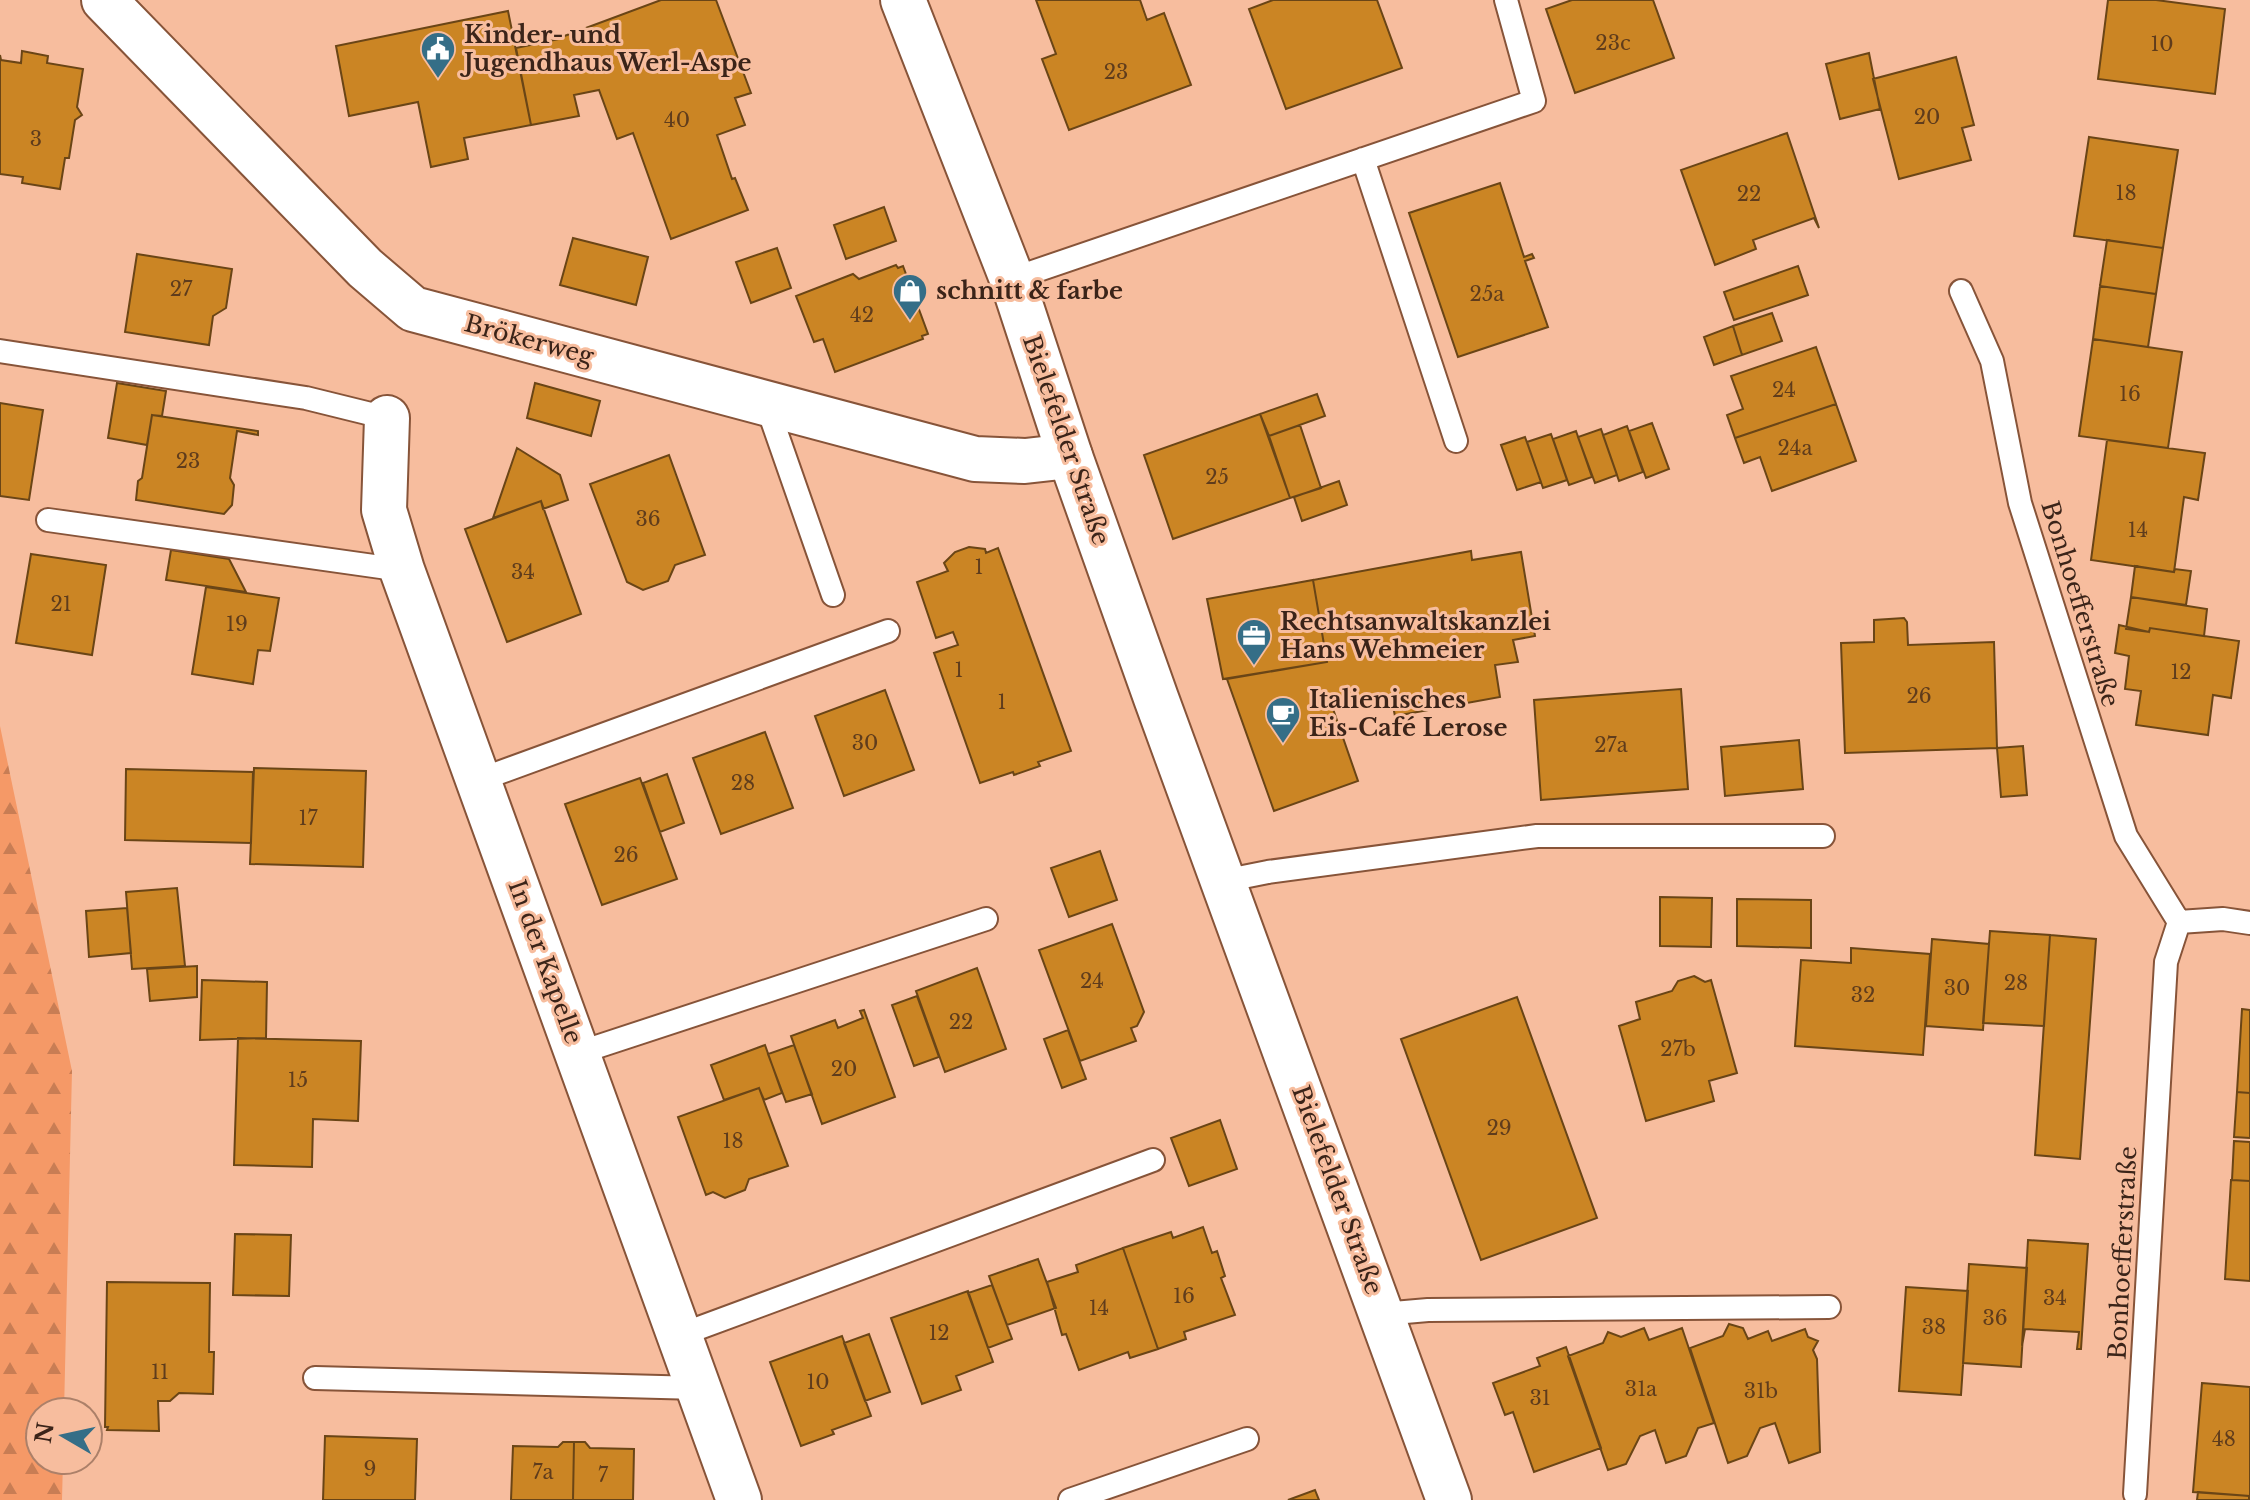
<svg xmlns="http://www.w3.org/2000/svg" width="2250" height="1500" font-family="'Libre Baskerville',serif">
	<defs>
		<pattern id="forest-firs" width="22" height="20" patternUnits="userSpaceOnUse" patternTransform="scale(2)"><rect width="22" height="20" fill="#f59967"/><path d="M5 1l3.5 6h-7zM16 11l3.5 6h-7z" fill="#c87d54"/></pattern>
	</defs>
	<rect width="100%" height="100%" fill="#f7bd9e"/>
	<path fill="url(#forest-firs)" d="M0,726L72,1071L64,1412H40V1460H63L62,1500H0Z"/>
	<path fill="#cb8524" stroke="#6a4516" stroke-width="2" d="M661,0H716L751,93L735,98L745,125L717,135L732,179L735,178L748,210L671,239L633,133L617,139L599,90L574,95L579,116L531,125L516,48L559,39V38Z
		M1036,0H1140L1147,20L1164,13L1191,85L1069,130L1042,59L1056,54Z
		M1273,0H1377L1402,68L1286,109L1249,9Z
		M1572,0H1653L1674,58L1575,93L1546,9Z
		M2108,0H2156L2225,9L2215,94L2098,79Z
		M508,11L531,125L464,138L468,159L431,167L418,102L349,116L336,46Z
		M22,51L48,56L47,63L83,69L77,107L82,115L75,120L69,158H65L60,189L22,183L23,177L0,174V55L1,60L21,63Z
		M1869,53L1880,109L1840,119L1826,64Z
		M1956,57L1974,125L1962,128L1971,160L1899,179L1873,79Z
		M1787,133L1819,228L1814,218L1753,240L1756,249L1715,265L1681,170Z
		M2089,137L2178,150L2163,248L2074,236Z
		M1500,183L1524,257L1532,254L1534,258L1525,261L1548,327L1458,357L1409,213Z
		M884,207L896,241L846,259L834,225Z
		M573,238L648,257L636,305L560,285Z
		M2107,240L2163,248L2156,294L2100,286Z
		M777,248L791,288L751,303L736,262Z
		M137,254L232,269L226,308L213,316L209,345L125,332Z
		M896,265L898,268L903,266L928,334L922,336L923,339L835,372L823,339L814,342L796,296L853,274L859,279Z
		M1798,266L1808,295L1734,320L1724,292Z
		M2100,286L2156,294L2148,347L2093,339Z
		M1772,313L1782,341L1742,355L1733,326Z
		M1733,326L1742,355L1714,365L1704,337Z
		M2093,339L2182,352L2168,448L2079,436Z
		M1816,347L1836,404L1735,438L1727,415L1743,409L1731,376Z
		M117,383L166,391L162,416L152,415L147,445L108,438Z
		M535,383L600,401L591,436L527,418Z
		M1317,394L1325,416L1269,436L1260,414Z
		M0,403L43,410L29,500L0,496Z
		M1836,404L1856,461L1772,491L1760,457L1744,463L1735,438Z
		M1260,414L1290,498L1173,539L1144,455Z
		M152,415L258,431V435L237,431L230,478L234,485L232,505L224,514L136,500L138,481L142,478Z
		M1652,423L1669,469L1646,478L1629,431Z
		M1300,425L1321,488L1290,498L1269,436Z
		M1627,426L1643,472L1619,481L1603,435Z
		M1601,429L1617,475L1595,483L1578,437Z
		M1576,431L1592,477L1569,485L1553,439Z
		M1551,434L1567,480L1543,488L1527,442Z
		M1525,437L1541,482L1517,490L1501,445Z
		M2107,440L2205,453L2198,500L2184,497L2174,572L2091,560Z
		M517,448L560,475L568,500L543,509L541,501L493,518Z
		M669,455L705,555L675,565L668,581L643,590L627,582L590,484Z
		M1339,481L1347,505L1302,521L1294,497Z
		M541,501L581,614L507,642L465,529Z
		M969,547L985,549L986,553L998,548L1071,751L1038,762L1040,766L1014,775L1013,772L980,783L934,653L958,645L953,632L936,638L917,582L948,571L944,563L955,552Z
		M171,550L229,559L246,592L166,580Z
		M1471,551L1472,560L1521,552L1535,636L1513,640L1518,662L1495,665L1500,697L1395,716L1391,696L1331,703L1358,781L1274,811L1227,679L1327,662L1313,580Z
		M31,554L106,565L92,655L16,643Z
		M2135,566L2174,572L2175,569L2191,571L2186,605L2131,597Z
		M1313,580L1327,662L1223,679L1207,599Z
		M206,587L279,598L270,651L258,650L253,684L192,674Z
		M2131,597L2207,609L2204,636L2150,628L2149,632L2126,629Z
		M1904,618L1907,622L1908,645L1994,642L1997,748L1845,753L1841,643L1874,642V620Z
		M2119,625L2149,632L2150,628L2239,641L2231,698L2213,695L2208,735L2136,725L2141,691L2125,689L2129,656L2115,653Z
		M1681,689L1688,789L1541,800L1534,700Z
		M885,690L914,770L844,796L815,716Z
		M765,732L793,808L721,834L693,758Z
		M1799,740L1803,789L1725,796L1721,747Z
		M2023,746L2027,795L2001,797L1997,748Z
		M254,768L366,771L363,867L250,864Z
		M126,769L253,772L251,843L125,840Z
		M667,774L684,823L660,832L643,783Z
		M640,778L677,879L602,905L565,804Z
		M1100,851L1117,900L1069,917L1051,868Z
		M177,888L185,966L132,969L126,892Z
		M1660,897L1712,898L1711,947L1660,946Z
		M1737,899L1811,900V948L1737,946Z
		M127,908L131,953L89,957L86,911Z
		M1112,924L1144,1012L1137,1026L1131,1028L1136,1041L1080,1061L1039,950Z
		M1990,931L2050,935L2044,1026L1983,1023Z
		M2050,935L2096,939L2080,1159L2035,1155Z
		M1932,939L1989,944L1983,1030L1926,1026Z
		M1851,948L1930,954L1923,1055L1795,1046L1801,960L1851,963Z
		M197,966V997L150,1001L147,969Z
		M977,968L1006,1049L945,1072L916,991Z
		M1694,976L1705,982L1711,980L1737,1073L1709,1081L1714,1101L1646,1121L1619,1026L1640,1019L1636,1002L1672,991L1678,981Z
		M202,980L267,982L266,1038L200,1040Z
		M917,996L939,1057L914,1066L892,1005Z
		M1517,997L1597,1218L1481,1260L1401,1039Z
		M2242,1009L2250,1010V1093L2237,1092Z
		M864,1010L895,1097L822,1124L791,1036L835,1020L838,1028L863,1018L860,1011Z
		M1068,1030L1086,1079L1062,1088L1044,1039Z
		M238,1038L361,1041L358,1121L313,1119L312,1167L234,1165Z
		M765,1045L782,1093L764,1100L759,1088L724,1100L711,1065Z
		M794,1045L812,1094L786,1102L768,1054Z
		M759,1088L788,1166L749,1179L745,1190L725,1198L713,1192L706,1195L678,1117Z
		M2237,1092L2250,1093V1138L2234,1137Z
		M1220,1120L1237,1169L1189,1186L1171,1138Z
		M2234,1141L2250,1142V1181L2232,1180Z
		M2231,1180L2250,1181V1281L2225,1279Z
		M1203,1227L1212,1253L1217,1251L1225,1276L1221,1278L1235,1315L1184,1332L1186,1339L1158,1349L1123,1248L1171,1232L1173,1238Z
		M235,1234L291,1235L289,1296L233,1295Z
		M2028,1240L2088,1244L2081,1349H2077L2079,1332L2025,1329L2022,1346Z
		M1123,1248L1158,1349L1130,1358L1128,1352L1079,1370L1066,1334L1062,1335L1047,1282L1078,1272L1076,1265Z
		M1038,1259L1056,1308L1007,1325L989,1276Z
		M1969,1264L2027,1268L2021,1367L1963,1363Z
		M107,1282L210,1283L209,1352H214L213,1394L179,1393L170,1401H158L159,1431L107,1430L108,1427H105Z
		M992,1285L1012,1339L988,1348L968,1293Z
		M1906,1287L1968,1291L1961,1395L1899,1391Z
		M968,1291L993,1362L956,1376L961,1390L922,1404L891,1318Z
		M1729,1324L1743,1328L1748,1339L1768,1331L1772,1341L1805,1329L1808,1337L1818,1341L1813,1350L1817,1359L1820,1452L1789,1463L1775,1423L1760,1428L1747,1456L1728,1463L1690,1348L1723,1336Z
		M1644,1328L1649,1340L1682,1328L1714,1423L1698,1428L1686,1456L1666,1463L1655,1430L1640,1436L1626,1464L1608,1470L1568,1356L1603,1343L1608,1332L1621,1337Z
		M869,1334L890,1392L865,1401L844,1343Z
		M842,1336L871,1416L832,1430L834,1434L801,1446L770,1362Z
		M1566,1347L1601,1448L1534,1472L1513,1412L1505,1415L1493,1383L1540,1366L1537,1358Z
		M2202,1383L2250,1387V1496L2193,1492Z
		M325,1436L417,1439L415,1500H323Z
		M563,1442H574L573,1500H511L513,1446L558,1447Z
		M574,1442H585L590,1448L634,1449L633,1500H573Z
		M1315,1490L1319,1500H1288Z
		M2198,1492L2249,1496V1500H2197Z"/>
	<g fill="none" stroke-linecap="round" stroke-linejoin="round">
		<defs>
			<path id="service" d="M1363,159L1456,441
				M1012,279L1534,101L1506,0
				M1961,291L1992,361L2020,503L2126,836L2179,922L2223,919L2250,923
				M0,351L306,398L387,418
				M766,403L833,595
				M48,520L402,570
				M479,780L888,631
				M1223,881L1268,872L1537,836H1823
				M578,1053L986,919
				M1382,1314L1428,1310L1829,1307
				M680,1335L1153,1160
				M315,1378L699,1388
				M2135,1494L2166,962L2179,922
				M1070,1500L1247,1439"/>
			<path id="minor" d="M104,0L365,268L413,309L975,459L1025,461L1070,456
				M387,418L384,510L402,570L739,1500"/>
			<path id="secondary" d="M903,0L1012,279L1070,456L1156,698L1449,1500"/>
		</defs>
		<use href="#service" stroke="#875439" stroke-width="26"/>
		<use href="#minor" stroke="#875439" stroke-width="48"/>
		<use href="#secondary" stroke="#875439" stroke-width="48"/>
		<use href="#service" stroke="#fff" stroke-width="22"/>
		<use href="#minor" stroke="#fff" stroke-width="44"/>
		<use href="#secondary" stroke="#fff" stroke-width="44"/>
	</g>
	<defs>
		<symbol id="civic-pin" viewBox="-11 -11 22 30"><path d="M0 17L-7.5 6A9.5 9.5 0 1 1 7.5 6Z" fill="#356e87" stroke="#f7bd9e"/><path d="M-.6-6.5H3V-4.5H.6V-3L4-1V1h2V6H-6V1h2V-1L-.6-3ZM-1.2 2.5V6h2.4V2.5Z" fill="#fff"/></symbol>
		<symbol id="shop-pin" viewBox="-11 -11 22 30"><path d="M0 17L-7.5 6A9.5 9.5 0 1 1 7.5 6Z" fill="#356e87" stroke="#f7bd9e"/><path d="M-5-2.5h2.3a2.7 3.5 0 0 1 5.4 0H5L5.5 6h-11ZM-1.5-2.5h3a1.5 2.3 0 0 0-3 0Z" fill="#fff"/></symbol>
		<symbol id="office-pin" viewBox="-11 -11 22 30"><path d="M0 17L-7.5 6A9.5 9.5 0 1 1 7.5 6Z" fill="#356e87" stroke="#f7bd9e"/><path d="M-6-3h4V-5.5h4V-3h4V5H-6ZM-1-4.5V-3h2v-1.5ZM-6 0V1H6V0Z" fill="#fff"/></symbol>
		<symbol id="cafe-pin" viewBox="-11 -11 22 30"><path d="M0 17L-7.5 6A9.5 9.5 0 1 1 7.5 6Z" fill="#356e87" stroke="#f7bd9e"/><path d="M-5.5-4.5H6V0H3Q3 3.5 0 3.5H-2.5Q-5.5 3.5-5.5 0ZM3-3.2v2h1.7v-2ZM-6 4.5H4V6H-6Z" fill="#fff"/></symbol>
	</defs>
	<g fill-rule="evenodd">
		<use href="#civic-pin" x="418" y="29" width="40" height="54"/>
		<use href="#shop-pin" x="890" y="271" width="40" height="54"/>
		<use href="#office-pin" x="1234" y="616" width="40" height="54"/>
		<use href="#cafe-pin" x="1263" y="694" width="40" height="54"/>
	</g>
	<g text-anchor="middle" stroke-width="6" stroke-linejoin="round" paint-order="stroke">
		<g font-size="20" fill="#5f3c1c">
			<text x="1613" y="50">23c</text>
			<text x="2162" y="51">10</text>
			<text x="1116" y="79">23</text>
			<text x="1927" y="124">20</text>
			<text x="677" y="127">40</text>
			<text x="36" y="146">3</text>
			<text x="2126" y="200">18</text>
			<text x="1749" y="201">22</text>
			<text x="181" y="296">27</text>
			<text x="1487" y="301">25a</text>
			<text x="862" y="322">42</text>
			<text x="1784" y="397">24</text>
			<text x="2130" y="401">16</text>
			<text x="1795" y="455">24a</text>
			<text x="188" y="468">23</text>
			<text x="1217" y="484">25</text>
			<text x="648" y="526">36</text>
			<text x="2138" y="537">14</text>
			<text x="979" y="574">1</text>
			<text x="523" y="579">34</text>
			<text x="61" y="611">21</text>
			<text x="237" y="631">19</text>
			<text x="959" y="677">1</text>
			<text x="2181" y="679">12</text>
			<text x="1919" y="703">26</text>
			<text x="1002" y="709">1</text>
			<text x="865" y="750">30</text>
			<text x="1611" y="752">27a</text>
			<text x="743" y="790">28</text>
			<text x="308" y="825">17</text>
			<text x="626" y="862">26</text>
			<text x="1092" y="988">24</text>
			<text x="2016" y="990">28</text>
			<text x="1957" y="995">30</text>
			<text x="1863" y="1002">32</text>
			<text x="961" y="1029">22</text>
			<text x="1678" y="1056">27b</text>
			<text x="844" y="1076">20</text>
			<text x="298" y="1087">15</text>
			<text x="1499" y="1135">29</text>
			<text x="733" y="1148">18</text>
			<text x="1184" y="1303">16</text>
			<text x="2055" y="1305">34</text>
			<text x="1099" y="1315">14</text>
			<text x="1995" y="1325">36</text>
			<text x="1934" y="1334">38</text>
			<text x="939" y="1340">12</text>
			<text x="160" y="1379">11</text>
			<text x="818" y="1389">10</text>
			<text x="1641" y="1396">31a</text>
			<text x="1761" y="1398">31b</text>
			<text x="1540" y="1405">31</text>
			<text x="2224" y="1446">48</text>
			<text x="370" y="1476">9</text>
			<text x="543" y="1479">7a</text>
			<text x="603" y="1482">7</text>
		</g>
		<g font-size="24" font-weight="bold" fill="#3b2419" stroke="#f7bd9e" text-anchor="start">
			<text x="464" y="43">Kinder- und<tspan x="464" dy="28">Jugendhaus Werl-Aspe</tspan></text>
			<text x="936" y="299">schnitt &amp; farbe</text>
			<text x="1280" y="630">Rechtsanwaltskanzlei<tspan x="1280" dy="28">Hans Wehmeier</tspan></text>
			<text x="1309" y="708">Italienisches<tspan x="1309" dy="28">Eis-Café Lerose</tspan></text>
		</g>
		<g font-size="24" fill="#3b2419" stroke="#f7bd9e">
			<text transform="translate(529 340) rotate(15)" y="8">Brökerweg</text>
			<text transform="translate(1066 440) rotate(71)" y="8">Bielefelder Straße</text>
			<text transform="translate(2080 604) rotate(73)" y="8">Bonhoefferstraße</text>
			<text transform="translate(545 962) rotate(70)" y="8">In der Kapelle</text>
			<text transform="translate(1337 1190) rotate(70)" y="8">Bielefelder Straße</text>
			<text transform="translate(2123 1253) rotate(-87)" y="8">Bonhoefferstraße</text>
		</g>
	</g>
	<g transform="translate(64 1436) rotate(279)"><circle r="38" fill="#f7bd9e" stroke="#ac8069" stroke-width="2"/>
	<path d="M0-6L14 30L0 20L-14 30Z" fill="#356e87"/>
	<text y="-12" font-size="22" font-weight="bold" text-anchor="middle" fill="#3b2419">N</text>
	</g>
</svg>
